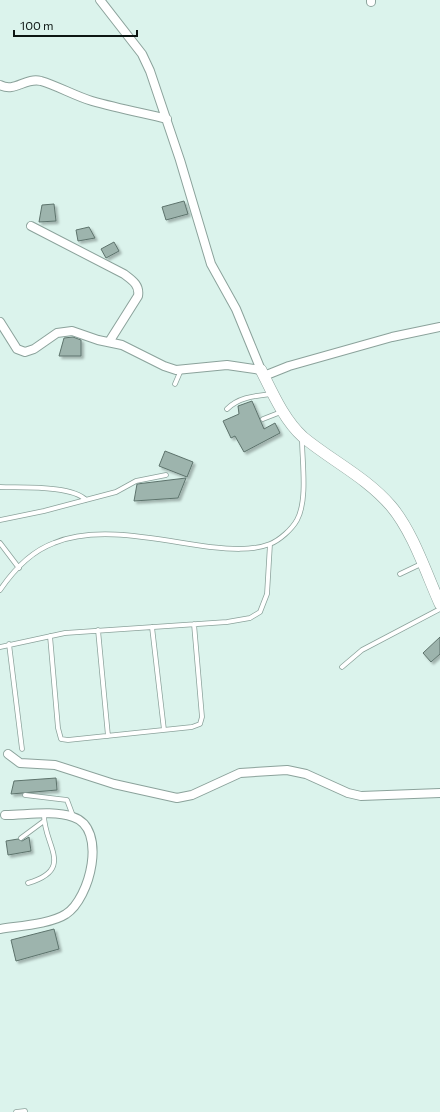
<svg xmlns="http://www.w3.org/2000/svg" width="440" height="1112" font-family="Commissioner,sans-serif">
	<defs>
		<filter id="shadow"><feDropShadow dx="2.5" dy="2.5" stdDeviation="1" flood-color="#0004"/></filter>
	</defs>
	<rect width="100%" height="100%" fill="#dbf3ec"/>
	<path fill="#9db4ad" stroke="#5d736c" filter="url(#shadow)" d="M184,201L188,214L166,220L162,207Z
		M54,204L56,221L39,222L42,205Z
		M89,227L95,238L78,241L76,230Z
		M114,242L119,251L106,258L101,249Z
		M73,337L81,340V356H59L64,338Z
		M252,401L264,429L275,423L280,433L244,452L235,436L231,438L223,421L239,414L238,406Z
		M165,451L193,462L187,477L159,466Z
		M186,478L178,498L134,501L137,484Z
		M440,637V654L431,662L423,653Z
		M56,778L57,790L11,794L14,781Z
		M29,837L31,851L8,855L6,841L18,839L22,841Z
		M54,929L59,949L16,961L11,940Z"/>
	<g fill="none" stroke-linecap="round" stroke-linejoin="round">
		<defs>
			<path id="lane" d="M175,384L181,370
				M227,409C239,397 255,396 271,394
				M263,419L281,412
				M0,487C22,488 72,485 86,500
				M0,520L44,511L116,492L136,481L166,475
				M0,543L19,568
				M400,574L421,564
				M0,590C13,571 32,551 54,543C99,524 163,541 210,547C229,549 252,551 270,544C280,540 292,529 297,520C308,500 302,461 302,439
				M152,627L164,730
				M98,630L108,736
				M50,636L58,728L61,739L68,740L192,727L200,724L202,717L194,624
				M9,644L22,749
				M0,647L65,633L227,622L250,618L260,612L267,594L270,544
				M342,667L362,650L440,609
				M25,795L67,800L73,816
				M21,838L44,821
				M28,883C76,869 43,845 44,814
				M16,1112L25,1111"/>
			<path id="street" d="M100,0L142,54L150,71L180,160L211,264L236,309L261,370
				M371,0V2
				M0,85C15,93 25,77 41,81C58,86 75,96 92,101C117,108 142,113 167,119
				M31,226L124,274C132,280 140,285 138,296L109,342
				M0,322L17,349L25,352L34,349L57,333L72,331L98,340L122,345L164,366L176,370L227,365L261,370
				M264,376L289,366L392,337L440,327
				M8,754L20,763L55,765L114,784L177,798L192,795L240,773L287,770L306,774L348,793L361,796L440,793
				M0,929C18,926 51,924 66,914C90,899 108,828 73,817C53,810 26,815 5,815"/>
			<path id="secondary" d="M261,370C272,392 284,420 303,437C332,461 366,477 391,506C413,532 426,573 440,604"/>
		</defs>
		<use href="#lane" stroke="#8ba29b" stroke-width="5.5"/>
		<use href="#street" stroke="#8ba29b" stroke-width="10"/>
		<use href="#secondary" stroke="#8ba29b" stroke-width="12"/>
		<use href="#lane" stroke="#fff" stroke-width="4"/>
		<use href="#street" stroke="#fff" stroke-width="8"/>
		<use href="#secondary" stroke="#fff" stroke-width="11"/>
	</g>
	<path d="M14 30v6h123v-6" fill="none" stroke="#0d1613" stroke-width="2"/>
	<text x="20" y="30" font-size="12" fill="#0d1613" stroke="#dbf3ec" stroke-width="3" paint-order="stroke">100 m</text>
</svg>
